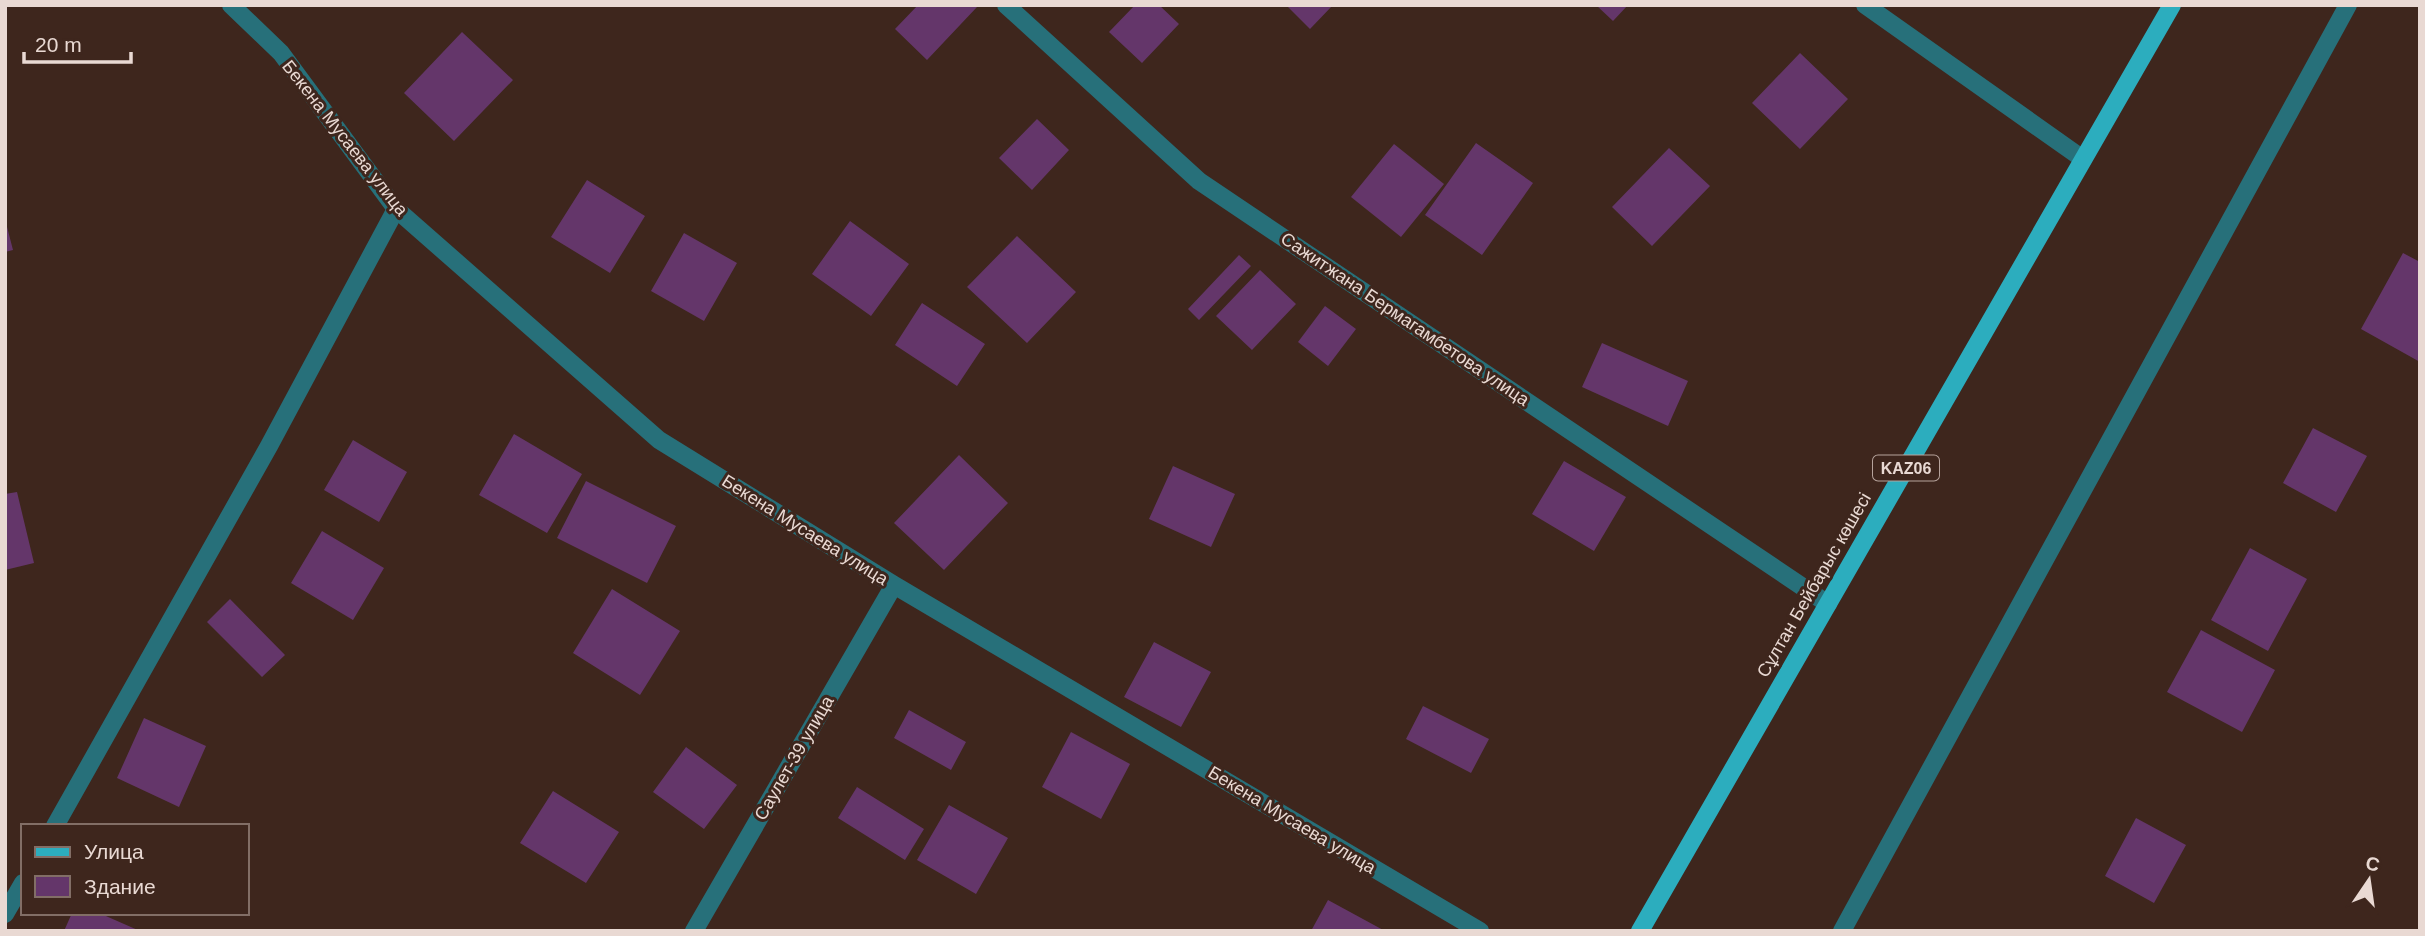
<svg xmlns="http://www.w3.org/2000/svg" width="2425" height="936" font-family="Helvetica,sans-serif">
	<rect width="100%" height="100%" fill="#3e261d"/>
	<path fill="#64366a" d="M918,5H975L977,7L927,60L895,29Z
		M1135,5H1159L1179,24L1142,63L1109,32Z
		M1286,5H1333L1310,29Z
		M1596,5H1628L1613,21Z
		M462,32L513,80L454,141L404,93Z
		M1800,53L1848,99L1800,149L1752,103Z
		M1037,119L1069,150L1032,190L999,158Z
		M1476,143L1533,183L1482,255L1425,215Z
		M1394,144L1444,184L1401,237L1351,197Z
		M1669,148L1710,186L1652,246L1612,207Z
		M587,180L645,216L610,273L551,237Z
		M850,221L909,264L871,316L812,274Z
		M6,223L13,250L5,252V224Z
		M684,233L737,263L704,321L651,291Z
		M1017,236L1076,292L1027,343L967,287Z
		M2403,253L2420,262V362L2361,329Z
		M1239,255L1251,266L1199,320L1188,309Z
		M1260,270L1296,304L1252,350L1216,316Z
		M922,303L985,344L957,386L895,345Z
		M1325,306L1356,329L1328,366L1298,342Z
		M1602,343L1688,381L1668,426L1582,387Z
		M2313,428L2367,456L2336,512L2283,483Z
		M514,434L582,474L547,533L479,495Z
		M353,440L407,472L379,522L324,490Z
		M959,455L1008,503L944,570L894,523Z
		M1564,461L1626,497L1594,551L1532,514Z
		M1173,466L1235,494L1211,547L1149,519Z
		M586,481L676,526L647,583L557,538Z
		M17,492L34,563L5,570V494Z
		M322,531L384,568L353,620L291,583Z
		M2250,548L2307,579L2268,651L2211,620Z
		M612,589L680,631L640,695L573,653Z
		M230,599L285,655L262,677L207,622Z
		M2201,630L2275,670L2242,732L2167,692Z
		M1154,642L1211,672L1181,727L1124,697Z
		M1423,706L1489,739L1471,773L1406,739Z
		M909,710L966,742L951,770L894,738Z
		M144,718L206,746L179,807L117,778Z
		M1071,732L1130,764L1101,819L1042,787Z
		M686,747L737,785L704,829L653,792Z
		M857,787L924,829L905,860L838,818Z
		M553,791L619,832L586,883L520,843Z
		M949,805L1008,838L976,894L917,860Z
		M2136,818L2186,845L2154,903L2105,876Z
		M1328,900L1385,931H1311Z
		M72,913H99L140,931H64Z"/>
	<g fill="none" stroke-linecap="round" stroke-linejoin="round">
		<path stroke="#27707a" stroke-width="18" d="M55,826L269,446L396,209
			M5,914L23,883"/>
		<path stroke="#27707a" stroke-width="18" d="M231,5L281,53L396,209L659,440L894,585L1480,931
			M1006,5L1199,181L1828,604
			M1865,5L2083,159
			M694,931L894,585
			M1842,931L2348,5"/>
		<path stroke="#2cadbe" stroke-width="18" d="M1640,931L2172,5"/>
	</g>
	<g text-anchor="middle" stroke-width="6" stroke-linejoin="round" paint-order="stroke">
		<rect fill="#3e261d" stroke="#b6a39c" stroke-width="2" x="1873" y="455.5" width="66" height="25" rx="5"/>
		<g font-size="16" font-weight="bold" fill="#e9d9d3">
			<text x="1906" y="474">KAZ06</text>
		</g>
		<g font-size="18" fill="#e9d9d3" stroke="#3e261d">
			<text transform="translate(345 138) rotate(52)" y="6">Бекена Мусаева улица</text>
			<text transform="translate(1405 319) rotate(34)" y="6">Сажитжана Бермагамбетова улица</text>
			<text transform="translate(805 530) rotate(32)" y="6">Бекена Мусаева улица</text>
			<text transform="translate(1814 585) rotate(-60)" y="6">Сұлтан Бейбарыс көшесі</text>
			<text transform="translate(794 758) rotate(-60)" y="6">Саулет-39 улица</text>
			<text transform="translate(1292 820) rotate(31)" y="6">Бекена Мусаева улица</text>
		</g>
	</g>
	<rect width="2425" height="936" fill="none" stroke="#e9d9d3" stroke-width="14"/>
	<rect x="21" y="824" width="228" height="91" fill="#3e261d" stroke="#826e66" stroke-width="2"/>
	<rect x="35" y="847" width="35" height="10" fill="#2cadbe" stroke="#826e66" stroke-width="2"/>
	<text x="84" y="859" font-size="21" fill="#e9d9d3">Улица</text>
	<rect x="35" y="876" width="35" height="21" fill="#64366a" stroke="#826e66" stroke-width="2"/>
	<text x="84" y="894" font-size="21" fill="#e9d9d3">Здание</text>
	<g transform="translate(2369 880) rotate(13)" stroke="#3e261d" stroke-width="5" paint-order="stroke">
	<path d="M0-5L12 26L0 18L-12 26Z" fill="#e9d9d3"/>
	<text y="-10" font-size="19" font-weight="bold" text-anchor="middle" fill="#e9d9d3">С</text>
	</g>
	<path d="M24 52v10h107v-10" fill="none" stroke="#e9d9d3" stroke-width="3.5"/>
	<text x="35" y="52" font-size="21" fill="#e9d9d3" stroke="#3e261d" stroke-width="5" paint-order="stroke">20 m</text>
</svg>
